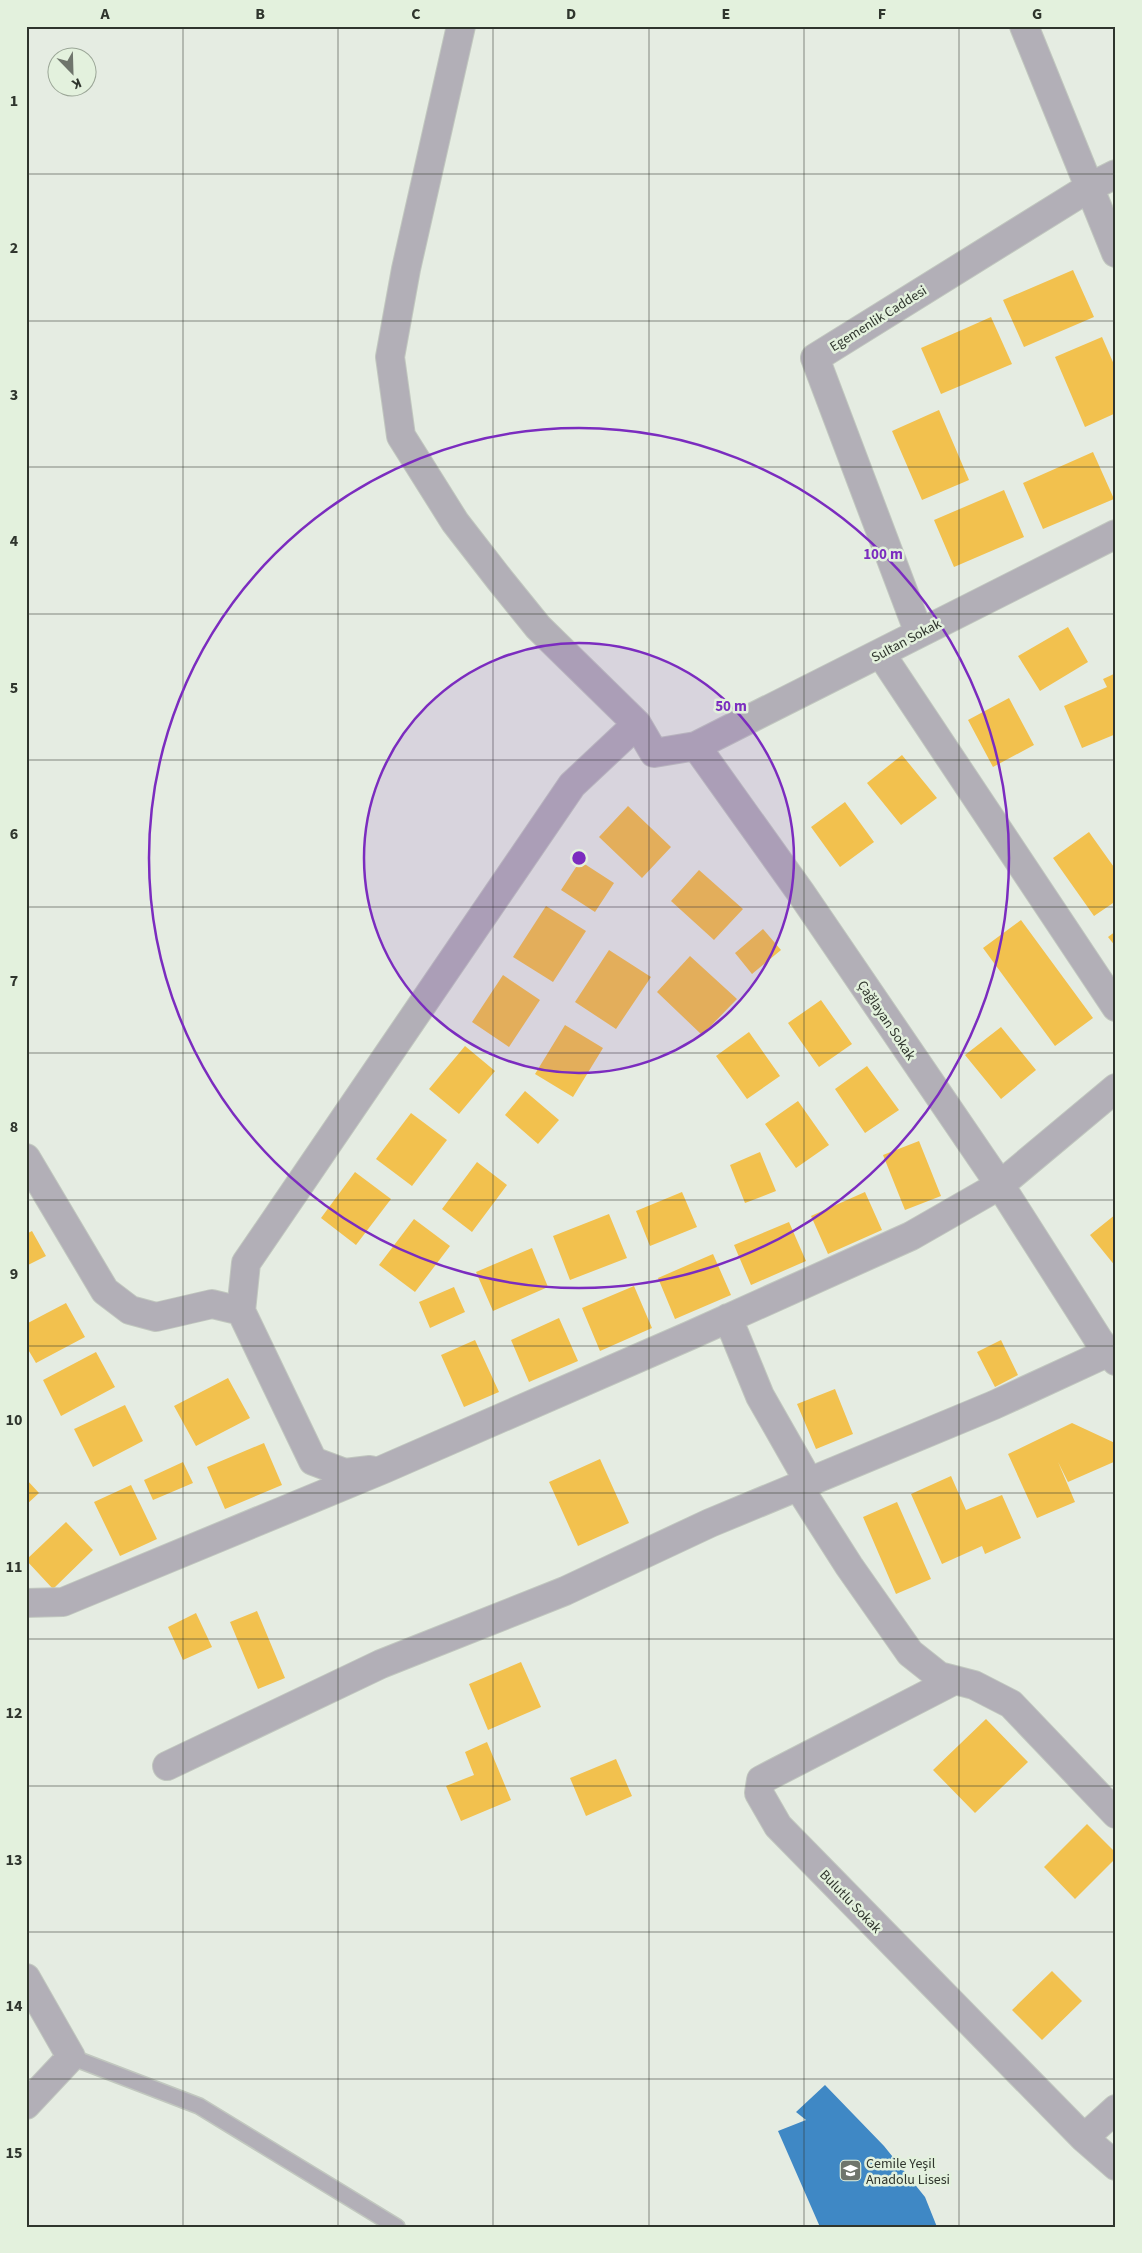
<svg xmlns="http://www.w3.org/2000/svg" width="1142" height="2253" font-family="'Source Sans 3',sans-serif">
	<rect width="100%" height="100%" fill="#e5ece2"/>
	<path fill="#f2c14e" d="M1073,270L1094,317L1024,347L1003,300Z
		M991,317L1012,364L941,394L921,348Z
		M1102,337L1116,369V413L1085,427L1055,357Z
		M939,410L969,480L922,500L892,431Z
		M1093,452L1114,499L1043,529L1023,483Z
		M1004,490L1024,537L954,567L934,520Z
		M1068,627L1088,662L1040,691L1018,656Z
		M1116,673V734L1082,748L1064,706L1107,687L1103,679Z
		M1009,698L1034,745L993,767L968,720Z
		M902,755L937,798L901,825L867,783Z
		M845,802L874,842L840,867L811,827Z
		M628,806L671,847L642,878L599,837Z
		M1089,832L1116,870V901L1094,916L1053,858Z
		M580,861L614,883L595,912L561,890Z
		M699,870L743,909L714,940L671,901Z
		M546,906L586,931L553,982L513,957Z
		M1021,920L1093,1018L1055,1046L983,948Z
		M763,929L781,950L752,974L735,953Z
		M1116,931V947L1108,937Z
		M609,950L651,977L616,1029L575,1002Z
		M690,956L737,999L702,1035L657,992Z
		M503,975L540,1000L509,1047L472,1022Z
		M821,1000L852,1044L819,1067L788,1023Z
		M565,1025L603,1048L573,1097L535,1074Z
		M1001,1027L1036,1070L1001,1099L965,1055Z
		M749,1032L780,1076L747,1099L716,1056Z
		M465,1046L495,1071L459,1114L429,1089Z
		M867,1066L899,1110L865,1133L835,1089Z
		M525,1091L559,1120L538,1144L505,1115Z
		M798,1101L829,1145L796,1168L765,1124Z
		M411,1113L447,1140L412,1186L376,1159Z
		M919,1141L941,1196L905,1210L883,1155Z
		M760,1152L776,1191L745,1203L730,1165Z
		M477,1162L507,1185L472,1232L442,1209Z
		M355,1172L391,1199L356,1245L321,1218Z
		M682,1192L697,1227L650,1246L636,1211Z
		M865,1192L882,1230L828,1254L811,1216Z
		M609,1214L627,1258L570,1280L553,1236Z
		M1116,1214V1267L1090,1235Z
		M414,1219L450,1246L415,1292L379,1265Z
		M789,1222L806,1261L751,1285L734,1245Z
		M32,1231L46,1256L26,1266V1234Z
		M532,1248L548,1287L493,1311L476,1272Z
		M713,1254L731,1295L675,1319L658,1278Z
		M634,1286L652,1328L600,1351L582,1308Z
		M454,1287L465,1312L430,1328L419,1302Z
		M66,1303L85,1337L36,1363L26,1346V1324Z
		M559,1318L578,1361L529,1382L511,1340Z
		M475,1340L499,1392L464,1407L441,1355Z
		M1001,1340L1018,1375L995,1387L977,1352Z
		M96,1352L115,1387L61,1416L43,1380Z
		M228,1378L250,1418L196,1446L174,1406Z
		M835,1389L853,1434L816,1449L797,1404Z
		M125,1405L143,1441L93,1467L74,1429Z
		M1072,1423L1115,1443L1116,1461L1068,1482L1058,1462L1075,1502L1037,1518L1008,1454Z
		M264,1443L282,1485L225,1509L207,1467Z
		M600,1459L629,1523L578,1546L549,1482Z
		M183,1462L193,1483L153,1500L144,1480Z
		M951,1476L966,1510L1002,1495L1021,1538L985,1554L982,1546L942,1564L911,1494Z
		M26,1479L39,1493L26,1505Z
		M131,1485L157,1539L120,1556L94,1502Z
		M897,1502L931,1579L896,1594L863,1517Z
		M66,1522L93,1550L53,1589L26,1560Z
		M257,1611L285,1678L258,1689L230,1622Z
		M196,1613L212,1647L183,1660L168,1627Z
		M521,1662L541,1707L488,1730L469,1684Z
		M986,1719L1028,1762L975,1813L933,1770Z
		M487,1742L511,1800L461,1821L446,1786L474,1775L465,1752Z
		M616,1759L632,1796L586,1816L570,1778Z
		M1087,1824L1116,1853V1858L1075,1899L1044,1867Z
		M1052,1971L1082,2001L1042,2040L1012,2010Z"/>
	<path fill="#3f88c5" d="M825,2085L884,2146L925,2197L937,2227H820L778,2131L806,2120L796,2112Z"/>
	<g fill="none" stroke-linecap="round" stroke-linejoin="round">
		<defs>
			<path id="lane" d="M71,2057L199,2106L397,2227"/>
			<path id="street" d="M461,26L406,269L390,357L401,436L455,522L500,580L538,627L637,724L654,753L696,746L801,893L1000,1185L1100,1342L1116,1361
				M1024,26L1116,253
				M919,633L815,358L1090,187L1116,174
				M881,654L1116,1007
				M696,746C837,676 976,604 1116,534
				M26,1158L105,1291L130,1310L156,1317L212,1304L241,1311
				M728,1318L760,1396L809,1482
				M370,1470L345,1473L313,1461L241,1311L246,1263L572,785L637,724
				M798,1486L849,1566L910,1653L939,1676L974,1685L1011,1704L1116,1814
				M26,1603L63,1602L384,1469L691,1335L911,1236L1000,1185L1116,1088
				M955,1680L761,1780L759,1793L778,1826L1084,2138L1116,2166
				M167,1766L381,1664L565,1591L710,1523L994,1405L1109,1352
				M26,1978L71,2057L26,2105
				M1084,2138L1116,2109"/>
		</defs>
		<use href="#lane" stroke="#c1c7bf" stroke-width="18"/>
		<use href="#street" stroke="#c1c7bf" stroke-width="30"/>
		<use href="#lane" stroke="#b2afb7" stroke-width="15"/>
		<use href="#street" stroke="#b2afb7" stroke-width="28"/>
	</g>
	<path fill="none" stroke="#2f352d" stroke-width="1" stroke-opacity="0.55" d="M183,26V2227M338,26V2227M493,26V2227M649,26V2227M804,26V2227M959,26V2227M26,174H1116M26,321H1116M26,467H1116M26,614H1116M26,760H1116M26,907H1116M26,1053H1116M26,1200H1116M26,1346H1116M26,1493H1116M26,1639H1116M26,1786H1116M26,1932H1116M26,2079H1116"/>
	<circle cx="579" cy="858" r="215" fill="#7b2cbf" fill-opacity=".12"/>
	<g fill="none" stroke="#7b2cbf" stroke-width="2.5">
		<circle cx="579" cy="858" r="215"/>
		<circle cx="579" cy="858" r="430"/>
	</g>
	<defs>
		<symbol id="school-square" viewBox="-11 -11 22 22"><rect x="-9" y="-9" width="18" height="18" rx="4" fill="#6f756c" stroke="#e3f1dd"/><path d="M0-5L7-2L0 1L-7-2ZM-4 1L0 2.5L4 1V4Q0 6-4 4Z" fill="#fff"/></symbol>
	</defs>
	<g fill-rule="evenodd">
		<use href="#school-square" x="838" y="2158" width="25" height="25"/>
	</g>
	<g text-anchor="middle" stroke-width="5" stroke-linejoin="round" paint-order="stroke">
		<g font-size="14" fill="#2f352d" stroke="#e3f1dd">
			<text transform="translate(878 318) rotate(-32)" y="5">Egemenlik Caddesi</text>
			<text transform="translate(906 640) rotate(-28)" y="5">Sultan Sokak</text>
			<text transform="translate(887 1020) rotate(56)" y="5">Çağlayan Sokak</text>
			<text transform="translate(851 1901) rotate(46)" y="5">Bulutlu Sokak</text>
		</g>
		<g font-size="14" fill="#2f352d" stroke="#e3f1dd" text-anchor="start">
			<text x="866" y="2168">Cemile Yeşil<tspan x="866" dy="16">Anadolu Lisesi</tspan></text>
		</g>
	</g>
	<circle cx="579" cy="858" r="8" fill="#7b2cbf" stroke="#e3f1dd" stroke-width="2.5"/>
	<g font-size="15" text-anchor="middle" font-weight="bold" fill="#7b2cbf" stroke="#e3f1dd" stroke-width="5" stroke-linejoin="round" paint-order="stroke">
		<text x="883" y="559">100 m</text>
		<text x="731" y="711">50 m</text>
	</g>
	<rect width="1142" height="2253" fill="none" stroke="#e3f1dd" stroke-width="55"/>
	<g transform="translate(72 72) rotate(157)"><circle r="24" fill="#e3f1dd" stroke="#9ba697"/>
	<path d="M0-4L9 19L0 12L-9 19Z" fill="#6f756c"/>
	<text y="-8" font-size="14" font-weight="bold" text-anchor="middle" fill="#2f352d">K</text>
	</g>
	<rect x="28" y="28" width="1086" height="2198" fill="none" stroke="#2f352d" stroke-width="2"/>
	<g font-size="16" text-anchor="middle" font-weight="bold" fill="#2f352d">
		<text x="105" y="19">A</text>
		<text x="260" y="19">B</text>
		<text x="416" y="19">C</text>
		<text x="571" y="19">D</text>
		<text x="726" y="19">E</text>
		<text x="882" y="19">F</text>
		<text x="1037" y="19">G</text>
		<text x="14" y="106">1</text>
		<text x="14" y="253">2</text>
		<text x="14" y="400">3</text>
		<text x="14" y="546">4</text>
		<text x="14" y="693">5</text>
		<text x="14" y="839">6</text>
		<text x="14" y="986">7</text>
		<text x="14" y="1132">8</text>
		<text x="14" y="1279">9</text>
		<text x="14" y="1425">10</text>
		<text x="14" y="1572">11</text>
		<text x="14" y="1718">12</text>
		<text x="14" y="1865">13</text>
		<text x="14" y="2011">14</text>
		<text x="14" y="2158">15</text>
	</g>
</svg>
